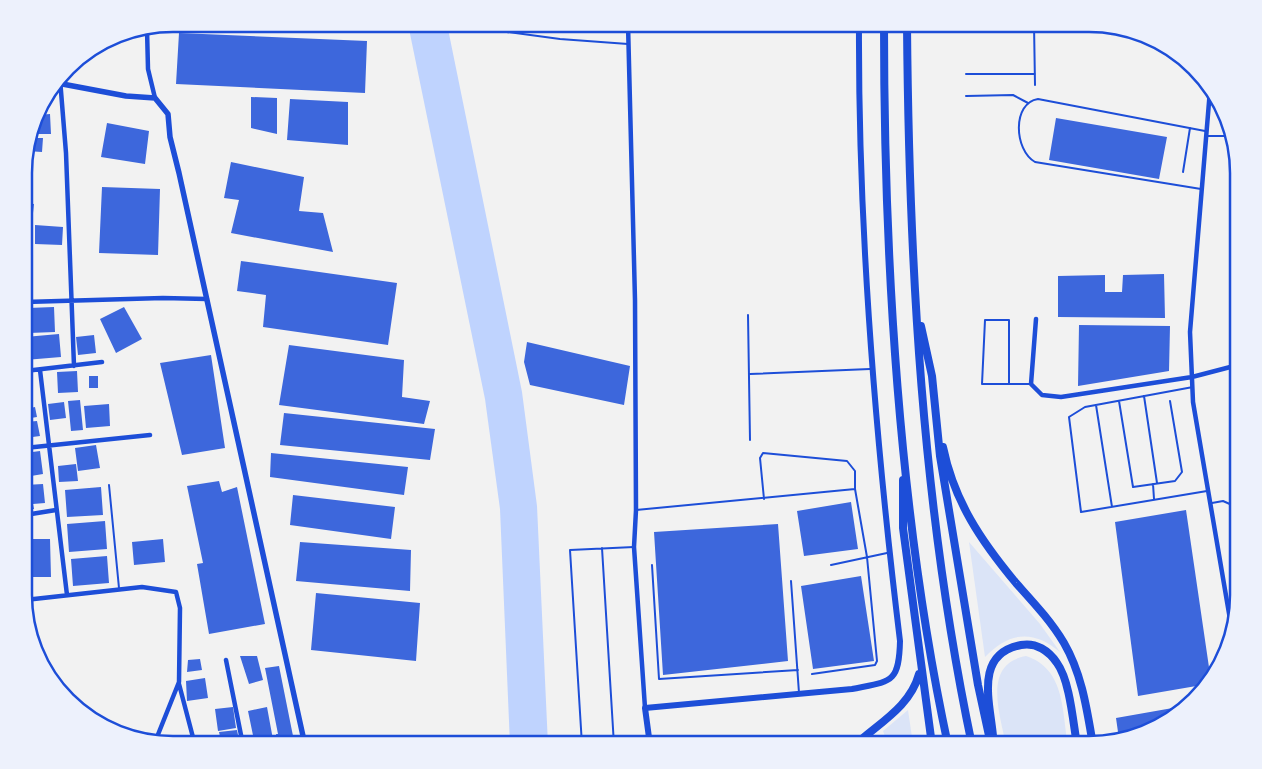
<svg xmlns="http://www.w3.org/2000/svg" width="1262" height="769" font-family="'IBM Plex Serif',serif">
	<rect width="100%" height="100%" fill="#f2f2f2"/>
	<path fill="#dbe4f7" d="M969,542L1040,624L1060,652C1033,629 1009,632 985,657Z
		M1026,656C1065,669 1062,710 1068,745H1006C1000,714 982,664 1026,656Z
		M908,710L913,744L887,742L883,731Z"/>
	<path fill="#bfd3fe" d="M408,24H447L522,392L537,506L548,745H510L500,509L485,399Z"/>
	<path fill="#3d67dc" d="M179,33L367,41L365,93L176,84Z
		M251,97L277,98V134L251,128Z
		M290,99L348,102V145L287,140Z
		M50,114L51,134H35L37,115Z
		M1056,118L1167,137L1159,179L1049,160Z
		M107,123L149,131L145,164L101,157Z
		M30,138H43L42,152L26,151Z
		M231,162L304,177L299,211L323,213L333,252L231,233L239,200L224,198Z
		M102,187L160,189L158,255L99,253Z
		M25,203L34,204L32,222L25,221Z
		M25,223H32V241H25Z
		M35,225L63,227L62,245L35,244Z
		M241,261L397,283L388,345L263,327L266,295L237,291Z
		M25,271L28,272L27,287H25Z
		M1164,274L1165,318L1058,317V276L1105,275V292H1122L1123,275Z
		M54,307L55,332L29,333L28,308Z
		M124,307L142,339L116,353L100,319Z
		M1079,325L1170,326L1169,371L1078,386Z
		M59,334L61,357L25,360V337Z
		M94,335L96,353L78,355L76,337Z
		M527,342L630,366L624,405L530,385L524,362Z
		M289,345L404,360L402,397L430,401L424,424L279,405Z
		M211,355L225,448L182,455L160,363Z
		M77,371L78,392L58,393L57,372Z
		M89,376H98V388H89Z
		M80,400L83,430L71,431L68,401Z
		M64,402L66,418L50,420L48,404Z
		M109,404L110,426L86,428L84,406Z
		M35,407L37,417L25,419V409Z
		M284,413L435,429L430,460L280,445Z
		M37,421L40,436L25,438V422Z
		M96,445L100,468L78,471L75,448Z
		M40,451L43,474L25,477V453Z
		M271,453L408,467L404,495L270,477Z
		M76,464L78,481L59,482L58,466Z
		M219,481L222,492L237,487L265,624L209,634L197,564L203,563L187,486Z
		M43,484L45,503L33,504L34,509H25V485Z
		M101,487L103,515L67,517L65,490Z
		M293,495L395,507L391,539L290,525Z
		M851,502L858,549L804,556L797,511Z
		M1186,510L1211,681L1208,684L1138,696L1115,522Z
		M105,521L107,549L69,552L67,524Z
		M778,524L788,661L663,675L654,532Z
		M27,539H50L51,577H27Z
		M163,539L165,562L134,565L132,542Z
		M300,542L411,550L410,591L296,581Z
		M107,556L109,583L73,586L71,559Z
		M861,576L874,661L813,669L801,586Z
		M316,593L420,603L416,661L311,650Z
		M240,656H257L263,680L249,684Z
		M200,659L202,670L187,672L188,660Z
		M279,666L292,731L295,745H278L276,734H278L265,668Z
		M205,678L208,698L187,701L186,681Z
		M1184,706L1163,725L1119,739L1116,718Z
		M233,707L236,728L218,731L215,709Z
		M267,707L274,745H255L248,711Z
		M237,730L240,745H222L219,732Z
		M821,738L822,745H772V744Z"/>
	<g fill="none" stroke-linecap="round" stroke-linejoin="round">
		<path stroke="#1d4ed8" stroke-width="2" d="M1034,24L1035,85
			M462,26L560,39L628,44
			M966,74H1035
			M966,96L1013,95L1028,103
			M1207,136H1230
			M1183,172L1190,128
			M1201,189L1035,162C1014,150 1012,103 1038,99L1205,131
			M748,315L750,440
			M750,374L870,369
			M1009,384V320H985L982,384H1031
			M1193,387L1085,407L1069,417L1081,512L1207,491
			M1144,396L1157,483
			M1119,401L1133,487L1175,481L1182,472L1170,401
			M1096,405L1112,507
			M1153,484L1154,499
			M109,485L119,588
			M764,499L760,458L763,453L847,461L855,471V489L867,557L877,661L875,665L812,674
			M1212,503L1223,501L1232,505L1238,543
			M636,510L855,489
			M602,548L614,745
			M652,565L659,679L798,670
			M831,565L887,553
			M791,581L799,693
			M582,745L570,550L634,547"/>
		<path stroke="#1d4ed8" stroke-width="4.5" d="M628,24L635,300L636,510L634,547L645,708
			M147,29L148,69L155,98
			M60,79L66,153L74,366
			M1210,90L1190,332L1193,402L1231,625
			M25,302L163,298L207,299
			M1036,319L1031,384L1042,395L1061,397L1192,377L1238,365
			M40,370L67,595
			M25,371L102,362
			M25,448L150,435
			M25,515L56,510
			M25,600L142,587L176,592L180,608L179,682L155,742
			M226,660L243,745
			M179,684L195,745"/>
		<path stroke="#1d4ed8" stroke-width="5.5" d="M57,83L126,96L155,98L168,114L170,137L179,173L305,745"/>
		<path stroke="#1d4ed8" stroke-width="6" d="M650,745L645,708L852,689C891,681 899,684 900,641C875,436 858,230 859,24"/>
		<path stroke="#1d4ed8" stroke-width="8" d="M884,24C884,261 898,513 948,745
			M907,24C909,265 922,508 972,745
			M921,326L932,376L940,456L978,685L991,745
			M943,447C954,501 981,541 1016,583C1033,602 1051,621 1064,643C1082,674 1087,710 1093,745
			M903,480V528L932,745
			M993,736C990,702 974,654 1021,645C1036,642 1049,651 1057,663C1070,681 1073,722 1077,745
			M855,745C879,723 910,707 919,674"/>
	</g>
	<path d="M0 0H1262V769H0ZM173 32H1089A141 141 0 0 1 1230 173V595A141 141 0 0 1 1089 736H173A141 141 0 0 1 32 595V173A141 141 0 0 1 173 32Z" fill="#edf1fc" fill-rule="evenodd"/>
	<path fill="none" stroke="#1d4ed8" stroke-width="2.5" d="M173 32H1089A141 141 0 0 1 1230 173V595A141 141 0 0 1 1089 736H173A141 141 0 0 1 32 595V173A141 141 0 0 1 173 32Z"/>
</svg>
